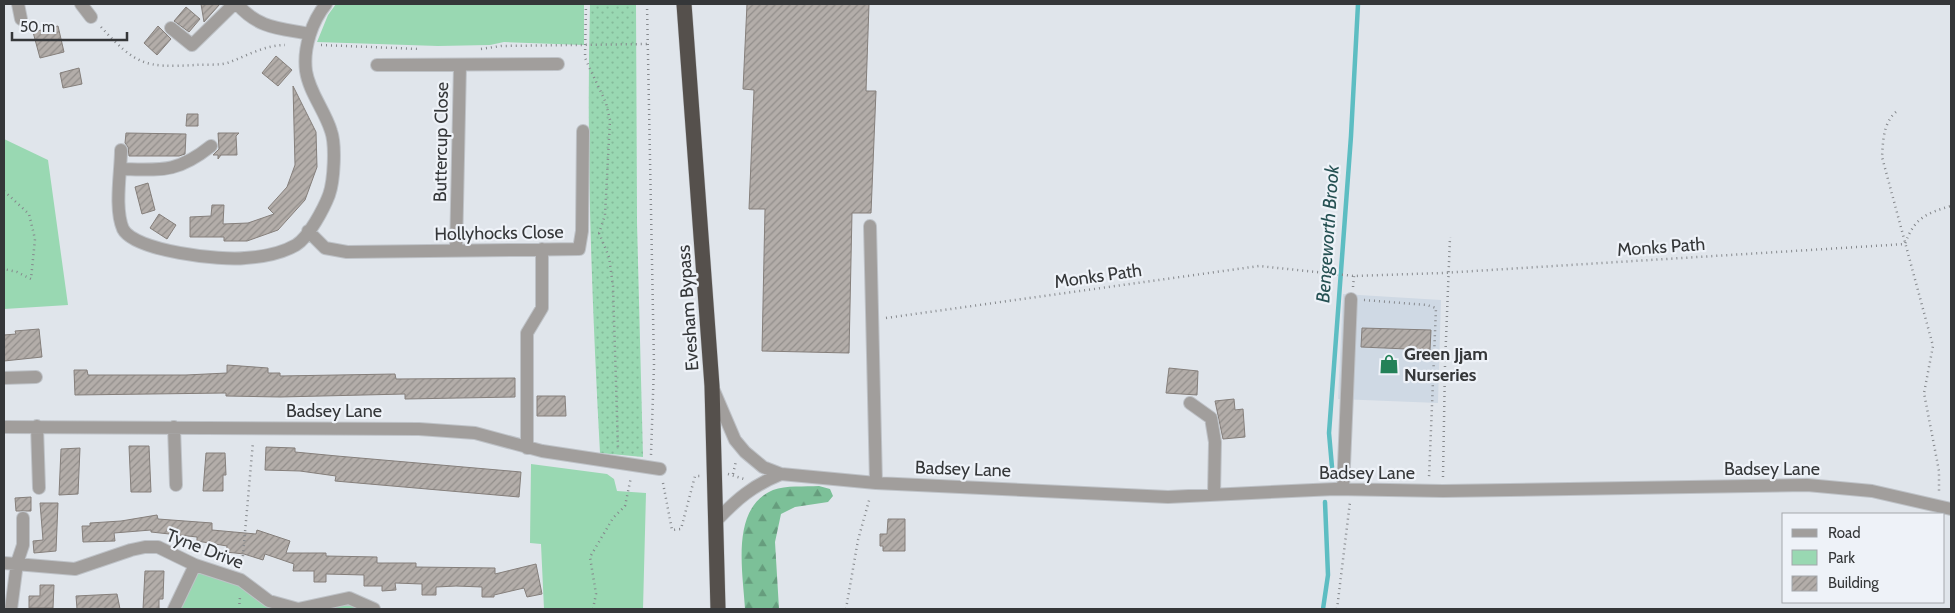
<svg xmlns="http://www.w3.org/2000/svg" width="1955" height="613" font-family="Cabin,sans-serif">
	<defs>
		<pattern id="grass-dots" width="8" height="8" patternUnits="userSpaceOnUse" patternTransform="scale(1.25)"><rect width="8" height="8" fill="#99d8b2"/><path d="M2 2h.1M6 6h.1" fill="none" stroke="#84ba9a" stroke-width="1.8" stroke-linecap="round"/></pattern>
		<pattern id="forest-firs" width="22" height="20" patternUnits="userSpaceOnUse" patternTransform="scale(1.25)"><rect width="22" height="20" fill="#7cc098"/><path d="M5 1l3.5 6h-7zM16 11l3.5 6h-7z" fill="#669d7d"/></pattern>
		<pattern id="building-hatch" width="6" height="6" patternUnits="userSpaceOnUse" patternTransform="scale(1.25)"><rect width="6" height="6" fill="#b3ada9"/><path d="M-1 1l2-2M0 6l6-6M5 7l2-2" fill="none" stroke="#928e8b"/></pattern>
	</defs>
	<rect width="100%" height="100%" fill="#e0e5eb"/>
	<path fill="#cfd9e4" d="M1343,294L1441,300L1438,403L1338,399Z"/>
	<path fill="url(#grass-dots)" d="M590,4H636L637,223L643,457L600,453C592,304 586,154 590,4Z"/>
	<path fill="url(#forest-firs)" d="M819,486L830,489L833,496L828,502L795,507L781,514L775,542L779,609H745C743,572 730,508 773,490C786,485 805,487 819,486Z"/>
	<path fill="#99d8b2" d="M336,4H584V45L504,42L490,45L438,46L317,42L328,15Z
		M4,139L48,160L68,305L4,309Z
		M531,464L607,474L614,479L617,491L646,493L643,609H544L541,544L530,543Z
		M200,568L298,609L349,598L374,609H180Z"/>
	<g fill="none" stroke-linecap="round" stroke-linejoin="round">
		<path stroke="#5dbdc2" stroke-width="4.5" d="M1332,467L1329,433L1351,136L1358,4
			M1323,609L1328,575L1325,502"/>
	</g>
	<path fill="url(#building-hatch)" stroke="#857f7b" d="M201,4H220L204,22Z
		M747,4H869L866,91H876L871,213H852L849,353L762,351L765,209H749L754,90L743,89Z
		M186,7L200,19L189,32L174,21Z
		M58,26L64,52L40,58L33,32Z
		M158,26L171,39L157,55L144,43Z
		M276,56L292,70L278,86L262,73Z
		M79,68L82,84L63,88L60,73Z
		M293,86L316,132L317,167L305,200L278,230L247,241H224V237H190V217L211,216L212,205H224L223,224L248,223L274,214L268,208L287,187L295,165Z
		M187,114H198V126H186Z
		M126,133L186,134L185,154L179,156H129L128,147L125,143Z
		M218,133H239L236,136L237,155H221L218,159V155H213L219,149Z
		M148,183L155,210L142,214L135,187Z
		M159,214L176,225L167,239L150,228Z
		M1362,328L1431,330L1430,350L1361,347Z
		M39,329L42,357L4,361V335L16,334L15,331Z
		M227,365L268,368V373H280V376L395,374L396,379L515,378V397L405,399V394L280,397L226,396V393L75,395L74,370H87L88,375H186L227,373Z
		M1169,368L1198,371L1197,395L1166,393Z
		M537,396H565L566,416H537Z
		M1234,399L1235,410L1243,409L1245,437L1223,439L1215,401Z
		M129,446H149L151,492H131Z
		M266,447L295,448V452L337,456L521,472L519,497L335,481L336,476L300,471L265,470Z
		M80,448L78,494L59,495L61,449Z
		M206,453H225L226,475H223V491H203Z
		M31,497V511H16L15,498Z
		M40,503H58L56,551L34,553L33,541L43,540Z
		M157,515L158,519L212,523V530L256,534L257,530L290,541L286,553H326V556L377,557V563H416V567L495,568V574L536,564L542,594L527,597L524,588L494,595V597H482V587L456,586L436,587V595H422V584L395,583L396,590L382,591V586H364V575L326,574V582H314V571H293L294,564L265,554L263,560L244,554L226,552L227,546L197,541V537L151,532V530L114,533L115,541L83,542L82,526H90V523L121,521Z
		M888,519H905V551H883V546H880V534H887Z
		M145,571H164L163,599H159V609H143Z
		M40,585H54L53,608H29V596H40Z
		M117,594L120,609H77L76,596Z"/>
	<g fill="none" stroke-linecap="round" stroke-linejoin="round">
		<defs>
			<path id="minor" d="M18,4L21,19
				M81,4L91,17
				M237,4C259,29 279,28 310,34
				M171,28L192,45L234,4
				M377,65L558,64
				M121,150C121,172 114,208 123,229C134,251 222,261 245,258C262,257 282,253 296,245C309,237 324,208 329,195C334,181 336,145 331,131C325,111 309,92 306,71C303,48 312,21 326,4
				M121,169C162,170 177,173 211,146
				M870,226L876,483
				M308,231L325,248L347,252L579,249L582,231L583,131
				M456,251L460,65
				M4,378L36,377
				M714,391L735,440L745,452L763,467L781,474L876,483L1168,497L1335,489L1443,491L1807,485L1872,491L1951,509
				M1190,403L1211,418L1215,442L1214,495
				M37,426L39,488
				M4,427L419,429L475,433L542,451L660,469
				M174,427L176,485
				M527,448V333L542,308V249
				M1343,489L1351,299
				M716,521C737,499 752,486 781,474
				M4,563L75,569L131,550L145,547H158L195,565L241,580L269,601L298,609L349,598L374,609
				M11,609L17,563L23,545V518
				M174,609L195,565"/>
			<path id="highway" d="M684,4L712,386L718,609"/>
		</defs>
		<use href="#minor" stroke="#bec2c7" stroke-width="14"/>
		<use href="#highway" stroke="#bec2c7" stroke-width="16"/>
		<path stroke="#85888c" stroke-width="2.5" stroke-dasharray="1 4" stroke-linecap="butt" d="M586,4L585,58L606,103L610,120L605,215L599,233L596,234
			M647,4L654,365L651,455
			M101,27C136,65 145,68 195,65C206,64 220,66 230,62C248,55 266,45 285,45
			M321,45L420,49
			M481,49L501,46L647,44
			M1896,112C1883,123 1883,142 1882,157L1933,346L1924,393L1939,471V492
			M4,191L29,214L35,239L31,279L17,272L4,269
			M599,233L609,257L613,286L618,449
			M1353,287L1354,276
			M1364,300L1427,305L1436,308L1429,478
			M886,318L1259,266L1354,276L1442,273L1905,244C1914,218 1927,213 1951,206
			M728,474L744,479
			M733,474L736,461
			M1443,477L1445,365L1450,237
			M663,483L672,530L681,529L695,476H700
			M242,566L253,442
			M239,609L240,597
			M593,609L596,594L590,557L613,518L625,506L631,477
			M846,609L858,540L870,497
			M1337,609L1350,502"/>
		<use href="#minor" stroke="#a19e9c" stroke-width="12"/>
		<use href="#highway" stroke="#55504c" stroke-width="15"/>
	</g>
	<defs>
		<symbol id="shop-bare" viewBox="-9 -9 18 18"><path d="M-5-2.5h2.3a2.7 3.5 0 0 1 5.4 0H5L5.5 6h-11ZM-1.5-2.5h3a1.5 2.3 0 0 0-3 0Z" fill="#238158" stroke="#eef2f8" stroke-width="2.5" paint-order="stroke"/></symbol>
	</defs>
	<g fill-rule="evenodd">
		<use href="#shop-bare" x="1375" y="350" width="28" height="28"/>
	</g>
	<g text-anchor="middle" stroke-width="4.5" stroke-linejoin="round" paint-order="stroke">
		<g font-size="18" fill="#353739" stroke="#eef2f8">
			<text transform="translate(441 142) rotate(-89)" y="6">Buttercup Close</text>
			<text transform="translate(499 233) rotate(-1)" y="6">Hollyhocks Close</text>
			<text transform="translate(1661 247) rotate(-4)" y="6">Monks Path</text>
			<text transform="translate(1098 276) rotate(-8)" y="6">Monks Path</text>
			<text transform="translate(688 308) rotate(-94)" y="6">Evesham Bypass</text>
			<text x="334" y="417">Badsey Lane</text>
			<text transform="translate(963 469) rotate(2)" y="6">Badsey Lane</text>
			<text x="1772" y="475">Badsey Lane</text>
			<text x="1367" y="479">Badsey Lane</text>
			<text transform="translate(205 549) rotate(21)" y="6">Tyne Drive</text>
		</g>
		<g font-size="18" font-weight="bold" fill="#353739" stroke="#eef2f8" text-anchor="start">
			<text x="1404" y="360">Green Jjam<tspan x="1404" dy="21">Nurseries</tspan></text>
		</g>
		<g font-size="19" font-style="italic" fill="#265153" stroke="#eef2f8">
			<text transform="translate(1327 234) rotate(-86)" y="7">Bengeworth Brook</text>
		</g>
	</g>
	<rect width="1955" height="613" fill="none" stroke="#353739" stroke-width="10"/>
	<rect x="1782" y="513" width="162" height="90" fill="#eef2f8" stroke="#a4a7ac"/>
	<rect x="1792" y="529" width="25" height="8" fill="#a19e9c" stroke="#a4a7ac"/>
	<text x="1828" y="538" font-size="15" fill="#353739">Road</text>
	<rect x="1792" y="550" width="25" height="15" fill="#99d8b2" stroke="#a4a7ac"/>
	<text x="1828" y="563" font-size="15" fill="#353739">Park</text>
	<rect x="1792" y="576" width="25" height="15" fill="url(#building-hatch)" stroke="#a4a7ac"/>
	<text x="1828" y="588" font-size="15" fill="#353739">Building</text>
	<path d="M12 32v8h115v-8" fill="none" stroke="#353739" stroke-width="2.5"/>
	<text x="20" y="32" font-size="15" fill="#353739" stroke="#eef2f8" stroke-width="4" paint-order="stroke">50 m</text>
</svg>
